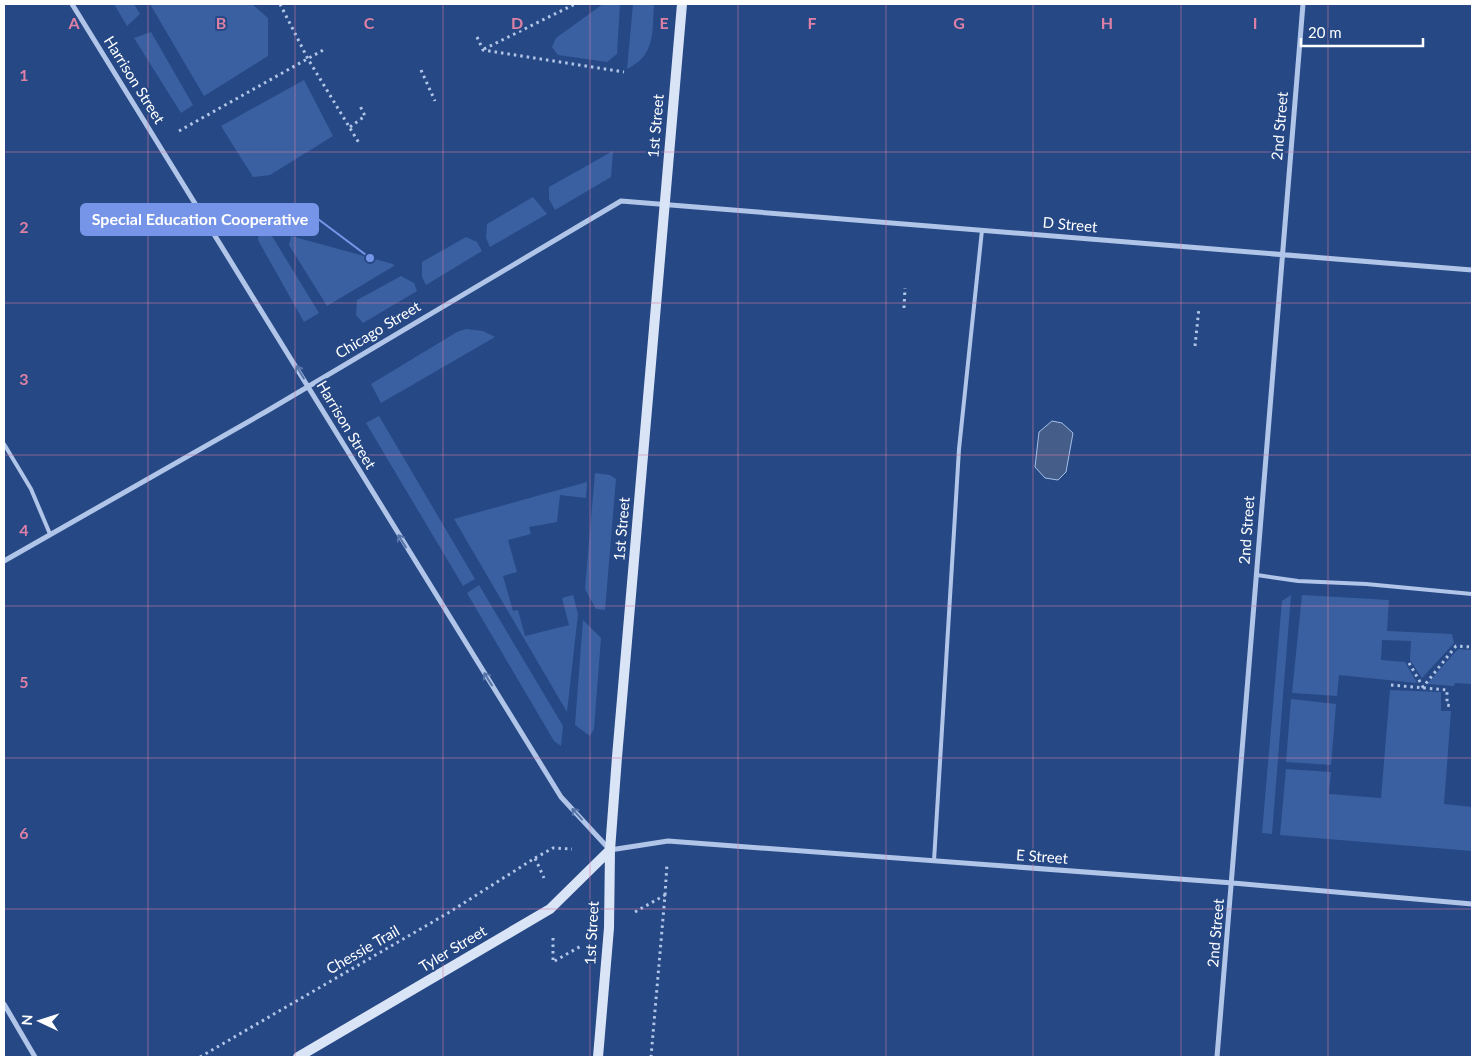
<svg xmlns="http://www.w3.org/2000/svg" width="1476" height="1061" font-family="Lato,sans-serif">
	<rect width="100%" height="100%" fill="#264885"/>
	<path fill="#3b60a1" d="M114,4H134L140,14L127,26Z
		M150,4H252L268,18V56L204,96Z
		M603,4H620L617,54L607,62L558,55L552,47L556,38Z
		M633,4H654C652,32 656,55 627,69Z
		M151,32L193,105L181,113L134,38Z
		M304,80L333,136L270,175L253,177L221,126Z
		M613,151L611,177L555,210L549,199V187Z
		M533,197L547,214L490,247L486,238L487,224Z
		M264,223L319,313L304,322L258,240L260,228Z
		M291,236L393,264L394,266L327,306L289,245Z
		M466,237L477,242L482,251L426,285L422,277V262Z
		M401,276L414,283L417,291L363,323L356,315L357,300Z
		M466,329L483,331L495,337L381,403L371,384L457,332Z
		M379,416L475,579L463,586L366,423Z
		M595,473L610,475L616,479L605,610L596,609L585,589Z
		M587,482L586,498L560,495L557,522L529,527L531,534L508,540L517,572L503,576L513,611L518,610L525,636L569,625L562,598L573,595L578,614L567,712L454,519Z
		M479,585L563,726L561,746L554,741L467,593Z
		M1291,595L1272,834L1262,833L1282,601Z
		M1302,595L1389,600L1387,631L1452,634L1454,643L1422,678L1410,660L1411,641L1382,640L1381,660L1405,662L1417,683L1339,675L1337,696L1292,693Z
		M583,620L601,638L594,729L590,736L575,725Z
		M1458,649L1472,650V684L1455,683L1454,686L1427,684Z
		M1390,690L1441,692V711H1451L1444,804L1472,807V851L1280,835L1286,769L1331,772L1329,794L1381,798Z
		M1291,699L1336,704L1331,765L1286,762Z"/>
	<path fill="#455d89" stroke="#a4bfe8" d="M1052,421L1062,423L1073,433L1066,472L1058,480L1045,478L1035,467L1039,432Z"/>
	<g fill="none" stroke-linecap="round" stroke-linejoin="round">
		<path stroke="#b0c5e8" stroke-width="3" stroke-dasharray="2.5 4" stroke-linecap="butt" d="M280,4L308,59L359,143
			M477,37L483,50L624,72
			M484,49L575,4
			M421,70L435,101
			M350,127L365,116L360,106
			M179,131L325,49
			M904,308L905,288
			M1195,346L1199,308
			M1409,663L1423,687L1456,646L1472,647
			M1391,685L1447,690V705L1451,706
			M535,858L553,848L572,849
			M665,895L667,864
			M635,912L665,895L651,1057
			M553,938V962L581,946
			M200,1057L448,913L535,858L544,878"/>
		<path stroke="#b0c5e8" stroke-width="4" d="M4,444L31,489L50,534
			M1257,575L1298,581L1366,584L1472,594
			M934,861L959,449L982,230"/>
		<path stroke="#b0c5e8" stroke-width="5" d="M72,4L561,797L610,850L668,841L1233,883L1472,904
			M4,561L267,411L621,201L1472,270
			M4,1004L35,1057
			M1217,1057L1303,4"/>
		<path stroke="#dae4f7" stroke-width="10" d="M298,1057L550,909L610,850
			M598,1057L609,928L610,850L617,757L682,4"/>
	</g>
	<defs><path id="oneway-shaft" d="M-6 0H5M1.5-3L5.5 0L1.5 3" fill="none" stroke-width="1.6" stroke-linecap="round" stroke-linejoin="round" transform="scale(1.25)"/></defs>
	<g stroke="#5674a8">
		<use href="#oneway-shaft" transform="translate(300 372) rotate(-121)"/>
		<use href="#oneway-shaft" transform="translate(402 541) rotate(-122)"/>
		<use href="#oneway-shaft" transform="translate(488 679) rotate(-122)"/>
		<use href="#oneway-shaft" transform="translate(577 814) rotate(-132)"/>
	</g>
	<path fill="none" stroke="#dd80a5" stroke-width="1" stroke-opacity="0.55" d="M148,4V1057M295,4V1057M443,4V1057M590,4V1057M738,4V1057M886,4V1057M1033,4V1057M1181,4V1057M1328,4V1057M4,152H1472M4,303H1472M4,455H1472M4,606H1472M4,758H1472M4,909H1472"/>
	<g text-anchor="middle" stroke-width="4" stroke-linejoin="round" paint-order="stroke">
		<g font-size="15" fill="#fff" stroke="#264885">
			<text transform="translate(134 80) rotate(58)" y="5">Harrison Street</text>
			<text transform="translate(656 126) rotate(-85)" y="5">1st Street</text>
			<text transform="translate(1280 126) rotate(-85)" y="5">2nd Street</text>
			<text transform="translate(1070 225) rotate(5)" y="5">D Street</text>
			<text transform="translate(378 330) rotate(-31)" y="5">Chicago Street</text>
			<text transform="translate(346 425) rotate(59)" y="5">Harrison Street</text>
			<text transform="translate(622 529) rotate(-85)" y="5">1st Street</text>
			<text transform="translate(1247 530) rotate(-86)" y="5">2nd Street</text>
			<text transform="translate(1042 857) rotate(4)" y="5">E Street</text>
			<text transform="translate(592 933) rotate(-87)" y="5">1st Street</text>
			<text transform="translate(1216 933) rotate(-85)" y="5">2nd Street</text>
			<text transform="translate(453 949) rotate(-31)" y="5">Tyler Street</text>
			<text transform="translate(363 950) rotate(-30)" y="5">Chessie Trail</text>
		</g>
	</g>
	<g font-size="16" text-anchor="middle" font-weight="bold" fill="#dd80a5" stroke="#264885" stroke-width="4" stroke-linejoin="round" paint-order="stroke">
		<text x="74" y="29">A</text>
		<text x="221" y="29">B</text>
		<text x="369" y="29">C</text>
		<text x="517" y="29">D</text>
		<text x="664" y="29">E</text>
		<text x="812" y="29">F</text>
		<text x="959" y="29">G</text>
		<text x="1107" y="29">H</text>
		<text x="1255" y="29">I</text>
		<text x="24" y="81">1</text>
		<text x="24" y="233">2</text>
		<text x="24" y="385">3</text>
		<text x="24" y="536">4</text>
		<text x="24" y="688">5</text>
		<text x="24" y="839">6</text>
	</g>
	<path fill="none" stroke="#7795e8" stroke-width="2" d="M370 258L318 219"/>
	<circle fill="#7795e8" stroke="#264885" stroke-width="2" cx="370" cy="258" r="5"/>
	<rect fill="#7795e8" stroke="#7795e8" stroke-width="2" x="81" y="204" width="237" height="31" rx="5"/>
	<g font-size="16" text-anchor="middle" font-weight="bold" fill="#fff">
		<text x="200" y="225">Special Education Cooperative</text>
	</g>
	<rect width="1476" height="1061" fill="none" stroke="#ffffff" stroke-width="10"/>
	<g transform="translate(40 1021) rotate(274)" stroke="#264885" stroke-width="4" paint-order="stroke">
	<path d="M0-4L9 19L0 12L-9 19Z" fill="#ffffff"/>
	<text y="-8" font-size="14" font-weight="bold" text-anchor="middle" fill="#ffffff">N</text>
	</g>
	<path d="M1301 38v8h122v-8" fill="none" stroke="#ffffff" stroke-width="2.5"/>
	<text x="1308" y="38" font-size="15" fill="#ffffff" stroke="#264885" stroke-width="4" paint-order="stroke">20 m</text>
</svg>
